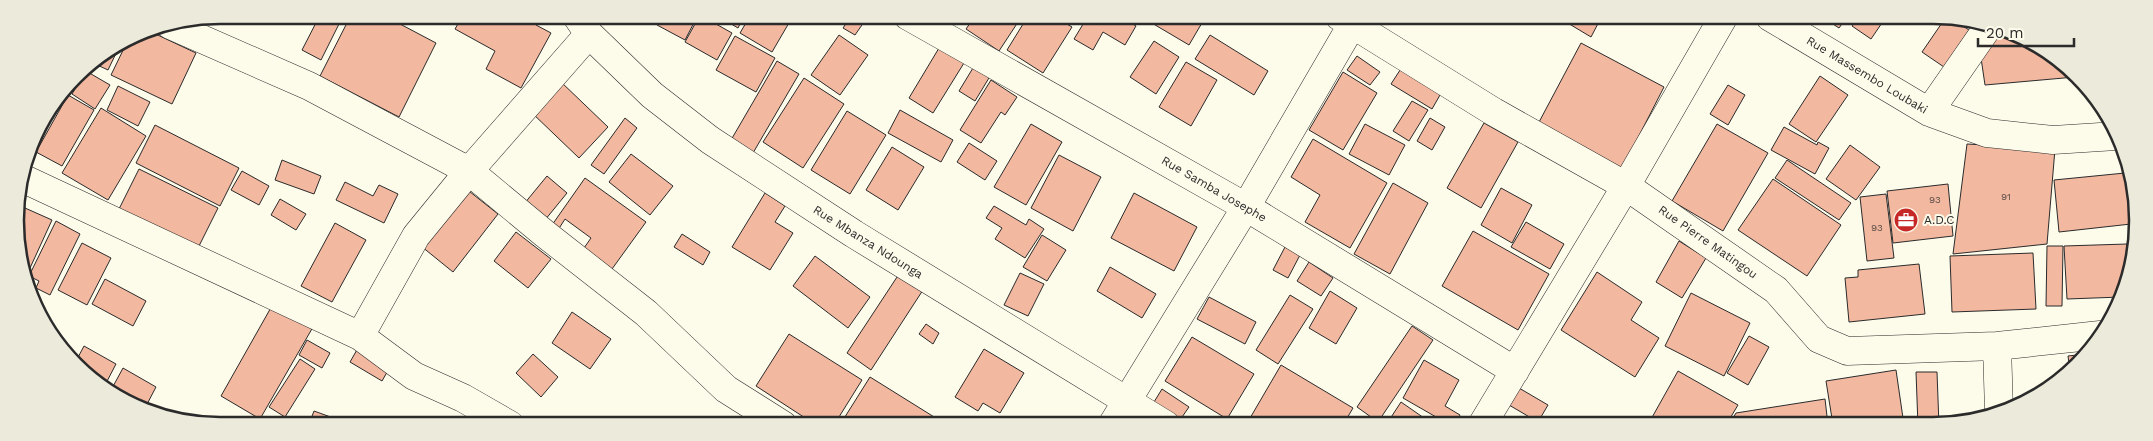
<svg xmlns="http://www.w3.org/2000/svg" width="2153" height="441" font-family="'Work Sans',sans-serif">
	<rect width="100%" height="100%" fill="#fdfbea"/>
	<path fill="#f2b8a0" stroke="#2b2b2b" d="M320,15L339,24L321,60L302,50Z
		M351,15H383L436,43L399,117L320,76Z
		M387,15H400L397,21Z
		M463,15H542L536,25L551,33L521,88L486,69L495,51L455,29Z
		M661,15H698L685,40L657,25Z
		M700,15L732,33L717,60L685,42Z
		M716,15L744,16L738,28Z
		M750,16H793L772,52L740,33Z
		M851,16L864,22L855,35L843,28Z
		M946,16H963L958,23Z
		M975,16H1022L999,51L966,29Z
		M1028,16H1053L1072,27L1043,73L1007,50Z
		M1088,16H1119L1136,26L1125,45L1103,32L1093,50L1074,39Z
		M1140,16H1206L1189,45Z
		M1556,16H1602L1591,37Z
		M1822,17H1847L1839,28Z
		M1859,17H1886L1871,39L1852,26Z
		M1946,17H1949L1969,30L1944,67L1922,52Z
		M147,30L196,53L172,104L111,75L128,40L142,31Z
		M839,35L868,55L840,95L811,75Z
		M1210,35L1268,71L1254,95L1195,59Z
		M735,36L775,58L756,92L716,70Z
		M2015,36L2035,42L2075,77L1985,85L1981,58L1998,37Z
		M1154,41L1179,57L1156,94L1130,77Z
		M1581,43L1664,87L1622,169L1538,124Z
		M120,45L108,70L93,63Z
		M939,48L964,63L933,113L909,98Z
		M1357,56L1380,72L1370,85L1347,70Z
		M777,61L799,74L753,153L731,140Z
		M1186,62L1217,80L1191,126L1159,107Z
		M976,63L992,73L975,101L959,91Z
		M1404,64L1444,88L1432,109L1391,84Z
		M86,71L110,85L95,109L72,94Z
		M1343,72L1377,93L1343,150L1309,130Z
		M77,74L67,96L63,93L75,75Z
		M1820,76L1848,95L1816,142L1789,124Z
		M804,78L844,104L803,168L763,142Z
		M991,80L1017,97L1005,115L1001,112L981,143L960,130Z
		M560,81L608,127L579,158L531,112Z
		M1728,85L1745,95L1728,125L1710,114Z
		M118,86L150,102L138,126L107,110Z
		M68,95L94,110L62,166L36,152Z
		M1412,101L1428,110L1409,141L1393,131Z
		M101,108L146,136L108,200L62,173Z
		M900,110L953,140L941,162L888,133Z
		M847,111L886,135L850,194L811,170Z
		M625,118L637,128L604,174L591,165Z
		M1430,118L1445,127L1432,150L1417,141Z
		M1484,123L1518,142L1481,208L1447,188Z
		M1031,124L1062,142L1026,205L994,187Z
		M1365,124L1405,145L1389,175L1349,154Z
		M1717,124L1768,153L1723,231L1672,201Z
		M155,125L239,168L220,206L136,163Z
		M1784,127L1817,145L1818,142L1829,148L1815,174L1771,150Z
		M1313,139L1387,183L1350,248L1305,222L1320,195L1291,177Z
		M969,143L997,161L985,180L957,162Z
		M1967,144L2055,149L2047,244L1953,254Z
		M1850,145L1880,167L1856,200L1826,179Z
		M892,147L924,167L898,210L866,190Z
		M631,154L673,186L650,215L609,182Z
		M1059,155L1101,177L1073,231L1031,208Z
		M282,160L321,176L314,194L275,180Z
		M1787,160L1851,203L1839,220L1775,178Z
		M139,169L218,208L198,248L119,209Z
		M242,171L269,186L259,205L231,190Z
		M2125,173L2131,224L2059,232L2054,180Z
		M547,176L567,193L545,220L524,204Z
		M585,178L646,222L612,269L584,248L591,238L565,219L558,230L552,225Z
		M1773,179L1841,225L1807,276L1738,230Z
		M345,182L373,196L379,185L398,194L384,223L336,200Z
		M1393,183L1428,203L1390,274L1354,254Z
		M460,184L498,214L453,272L416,242Z
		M1948,184L1953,236L1893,243L1887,191Z
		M1501,188L1532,205L1512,243L1481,225Z
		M765,193L785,206L775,222L793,233L770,270L732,247Z
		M1134,193L1197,227L1174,271L1111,238Z
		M1886,194L1894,258L1867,261L1860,197Z
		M280,199L306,214L296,230L271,215Z
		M16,204L52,220L25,279L15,207Z
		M994,206L1026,225L1029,219L1044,229L1025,258L995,239L1002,228L986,218Z
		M56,221L80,234L50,295L36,288L39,281L29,276Z
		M1526,222L1564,244L1550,269L1511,247Z
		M335,223L366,240L332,302L301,286Z
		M1473,231L1549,274L1518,330L1442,286Z
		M516,232L551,259L528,288L494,261Z
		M682,234L710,252L703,265L674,247Z
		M1042,235L1066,250L1047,281L1023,267Z
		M1679,241L1706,258L1682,298L1656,282Z
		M82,243L111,258L87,305L58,290Z
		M2127,244L2128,273L2121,297L2067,299L2064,246Z
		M2047,246H2063L2062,306H2046Z
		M1285,247L1300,255L1288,278L1273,270Z
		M2033,253L2036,309L1952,312L1950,256Z
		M815,256L870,297L848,328L793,286Z
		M1309,262L1333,278L1321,296L1297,281Z
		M1919,264L1925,314L1849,322L1845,278L1858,277V270Z
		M1110,267L1156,294L1142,318L1097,291Z
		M1597,272L1642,302L1631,320L1659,338L1635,377L1561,330Z
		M1020,273L1044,284L1028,316L1004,305Z
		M899,274L923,290L871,370L847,353Z
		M105,279L146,301L133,326L92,304Z
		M1330,291L1357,308L1336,344L1309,328Z
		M1691,293L1750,323L1724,376L1665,346Z
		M1290,295L1313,309L1278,364L1256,350Z
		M1209,297L1256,322L1245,344L1197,319Z
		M273,304L313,327L260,419L221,396Z
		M572,312L611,339L590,369L552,343Z
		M926,324L939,333L933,344L919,334Z
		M1412,326L1433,340L1378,422L1357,407Z
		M789,334L862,380L834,425H816L756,386Z
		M1749,336L1769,347L1748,385L1727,373Z
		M1192,337L1254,374L1227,419L1165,381Z
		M307,340L330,353L322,368L299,355Z
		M84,346L116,364L104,387L75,363Z
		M358,348L390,367L382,381L350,362Z
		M984,349L1024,373L1000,413L983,403L978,411L955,397Z
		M533,354L558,377L541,397L516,373Z
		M2086,354L2078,366L2070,371L2068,356Z
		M300,359L315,369L285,417L269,407Z
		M1424,360L1459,380L1445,406L1460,415L1455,425H1450L1403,398Z
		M1281,365L1353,408L1343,425H1246Z
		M123,368L156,387L145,408L118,399L110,392Z
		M1896,370L1904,425H1833L1826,381Z
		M1678,371L1738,405L1726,425H1657L1650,421Z
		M1916,372H1937L1939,426H1918Z
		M870,377L947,425H851L843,420Z
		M1519,388L1548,405L1538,422L1509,405Z
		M1162,389L1189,407L1180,420L1154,402Z
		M1825,399L1828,425H1729L1736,413Z
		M1401,402L1424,418L1419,425H1386Z
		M314,411L350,424H309Z
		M1521,422L1561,425H1521Z"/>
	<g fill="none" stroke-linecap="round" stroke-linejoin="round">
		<defs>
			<path id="minor" d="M576,15L589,34L652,95L710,140L854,234L1166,425
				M908,16L1246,207L1515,371
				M1339,16L1494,112L1626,186L1776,290L1819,339L1847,351L1997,346L2100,335
				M1770,17L1929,112L1987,133L2053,140L2116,136
				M170,25L309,86L469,171L545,234L646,313L726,389L783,425
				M1929,112L1988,27
				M22,178L360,336L414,376L463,398L510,425
				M360,336L416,236L469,171L589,34
				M1997,346L1999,411
				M1112,425L1246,207L1357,16
				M1482,425L1626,186L1724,16"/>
		</defs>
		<use href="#minor" stroke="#2b2b2b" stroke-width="29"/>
		<use href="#minor" stroke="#fdfbea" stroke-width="28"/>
	</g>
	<defs>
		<symbol id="office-disc" viewBox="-11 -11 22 22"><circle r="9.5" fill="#c62828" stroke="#fdfbea"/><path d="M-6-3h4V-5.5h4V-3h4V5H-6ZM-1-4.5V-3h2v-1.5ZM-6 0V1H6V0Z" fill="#fff"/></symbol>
	</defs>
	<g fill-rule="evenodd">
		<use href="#office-disc" x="1892" y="206" width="28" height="28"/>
	</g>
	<g text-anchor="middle" stroke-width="4" stroke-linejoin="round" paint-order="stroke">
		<g font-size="10" fill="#5d4e48">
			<text x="2006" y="200">91</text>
			<text x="1935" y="203">93</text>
			<text x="1877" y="231">93</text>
		</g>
		<g font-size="12" fill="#2b2b2b" stroke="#fdfbea">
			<text transform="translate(1867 75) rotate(31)" y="4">Rue Massembo Loubaki</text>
			<text transform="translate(1214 189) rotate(30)" y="4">Rue Samba Josephe</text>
			<text transform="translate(868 242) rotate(32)" y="4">Rue Mbanza Ndounga</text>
			<text transform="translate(1708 242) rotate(35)" y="4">Rue Pierre Matingou</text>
		</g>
		<g font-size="12" fill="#2b2b2b" stroke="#fdfbea" text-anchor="start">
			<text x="1924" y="224">A.D.C</text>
		</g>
	</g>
	<path d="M0 0H2153V441H0ZM220 24H1933A196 196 0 0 1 2129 220V221A196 196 0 0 1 1933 417H220A196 196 0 0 1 24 221V220A196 196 0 0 1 220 24Z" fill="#eceadb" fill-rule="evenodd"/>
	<path fill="none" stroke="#2b2b2b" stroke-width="2.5" d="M220 24H1933A196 196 0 0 1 2129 220V221A196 196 0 0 1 1933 417H220A196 196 0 0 1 24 221V220A196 196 0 0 1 220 24Z"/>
	<path d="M1978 38v8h96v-8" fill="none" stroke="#2b2b2b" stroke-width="2.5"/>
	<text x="1986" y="38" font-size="15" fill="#2b2b2b" stroke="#fdfbea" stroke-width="4" paint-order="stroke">20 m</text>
</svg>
